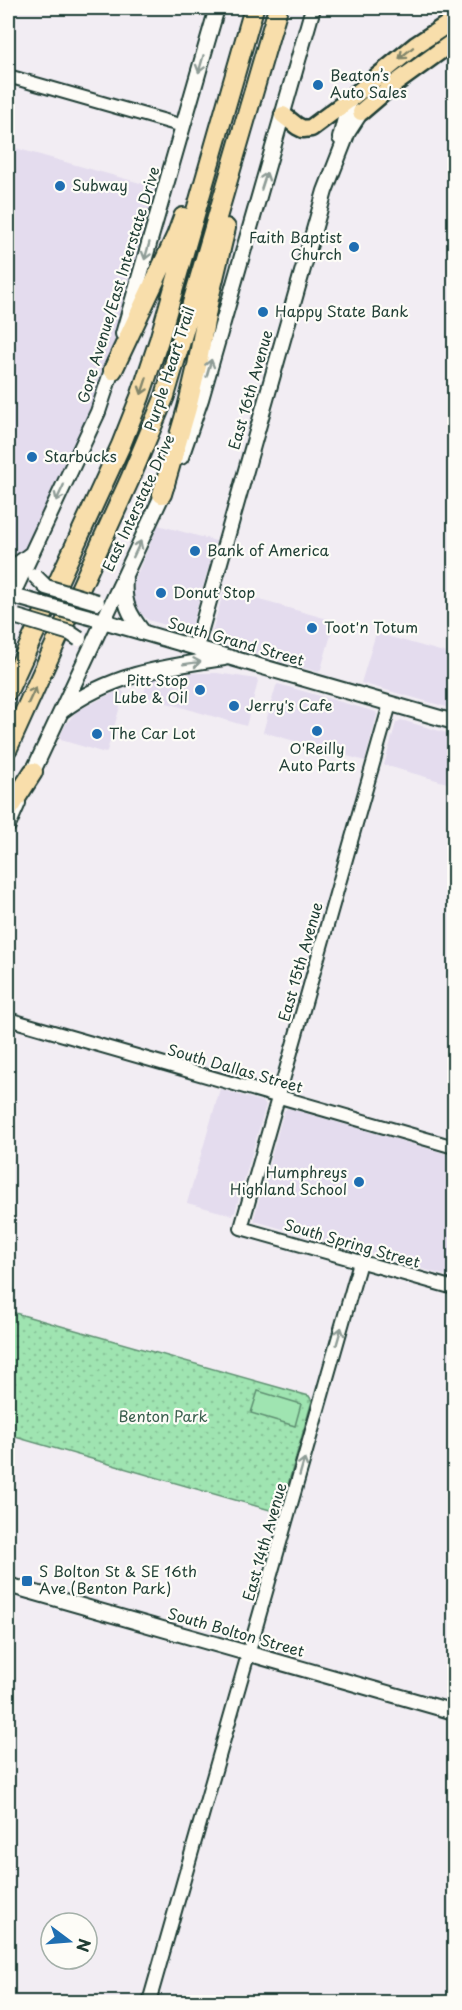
<svg xmlns="http://www.w3.org/2000/svg" width="462" height="2010" font-family="'Playpen Sans',sans-serif">
	<defs>
		<pattern id="grass-dots" width="8" height="8" patternUnits="userSpaceOnUse" patternTransform="scale(1.5)"><rect width="8" height="8" fill="#9fe4b1"/><path d="M2 2h.1M6 6h.1" fill="none" stroke="#88c499" stroke-width="1.8" stroke-linecap="round"/></pattern>
	</defs>
	<rect width="100%" height="100%" fill="#f2edf3"/>
	<filter id="ink" filterUnits="userSpaceOnUse"><feTurbulence type="fractalNoise" baseFrequency=".0167" numOctaves="2"/><feDisplacementMap in="SourceGraphic" scale="12" xChannelSelector="R" yChannelSelector="G"/><feConvolveMatrix kernelMatrix="1 2 1 2 8 2 1 2 1" color-interpolation-filters="sRGB"/></filter>
	<g filter="url(#ink)">
		<path fill="#e4dcee" d="M8,146L158,188L100,396L30,547L8,568Z
			M158,525L216,541L191,629L187,631L148,620L139,611L135,603L133,592L134,581Z
			M224,590L335,621L321,669L318,672L315,671L213,641L211,635Z
			M376,633L454,655V709L361,683Z
			M193,673H217L257,679L258,682L246,726L143,696L147,683L151,679Z
			M278,684L376,712L377,715L365,761L263,732L276,686Z
			M121,689L124,693L107,751L105,753L61,740L60,736L66,724L77,711Z
			M401,720L454,735V785L384,765L396,723Z
			M220,1089L263,1102L266,1105L235,1212L232,1215L187,1203Z
			M288,1108L454,1156V1278L255,1221L254,1218L284,1111Z"/>
		<path fill="url(#grass-dots)" stroke="#5f9072" stroke-width="1.5" d="M8,1311L309,1396L312,1401L281,1509L277,1512L8,1435Z"/>
		<path fill="#9fe4b1" stroke="#5f9072" stroke-width="1.5" d="M258,1391L301,1404L295,1426L251,1413Z"/>
		<g fill="none" stroke-linecap="round" stroke-linejoin="round">
			<defs>
				<path id="tertiary" d="M8,76L183,126
					M390,704L241,1228L454,1288
					M8,1019L454,1147
					M149,2002L360,1262"/>
				<path id="secondary" d="M340,138L350,99
					M123,334L217,8
					M181,457L201,399L313,8
					M8,571L31,554
					M125,579C123,603 129,614 143,632
					M8,604L98,412L115,361
					M96,619L454,722
					M196,647L325,191L348,132L361,112
					M62,711C110,674 165,667 224,658
					M29,780L167,485
					M8,826L18,803
					M8,1585L454,1712"/>
				<path id="primary" d="M361,112L389,88L454,41
					M283,115L297,126L303,129L311,128L350,99L416,45L454,20"/>
				<path id="motorway" d="M113,370L176,236L183,217
					M162,494L187,408L197,366L209,299L226,228
					M8,691L121,445L140,397L159,340L254,8
					M8,748L130,479L165,396L278,8
					M8,811L33,772"/>
			</defs>
			<use href="#tertiary" stroke="#1f3d34" stroke-width="16"/>
			<use href="#secondary" stroke="#1f3d34" stroke-width="18"/>
			<use href="#primary" stroke="#1f3d34" stroke-width="21"/>
			<use href="#motorway" stroke="#1f3d34" stroke-width="22"/>
			<use href="#tertiary" stroke="#fdfcf7" stroke-width="12"/>
			<use href="#secondary" stroke="#fdfcf7" stroke-width="14"/>
			<use href="#primary" stroke="#f8deab" stroke-width="16"/>
			<use href="#motorway" stroke="#f8deab" stroke-width="18"/>
			<defs>
				<path id="secondary-bridge" d="M35,576L46,587L97,602
					M20,598L93,618
					M17,617L70,633L79,639"/>
			</defs>
			<use href="#secondary-bridge" stroke="#1f3d34" stroke-width="18" stroke-linecap="butt"/>
			<use href="#secondary-bridge" stroke="#fdfcf7" stroke-width="14"/>
		</g>
		<defs><path id="oneway-shaft" d="M-6 0H5M1.5-3L5.5 0L1.5 3" fill="none" stroke-width="1.6" stroke-linecap="round" stroke-linejoin="round" transform="scale(1.5)"/></defs>
		<g stroke="#81856a">
			<use href="#oneway-shaft" transform="translate(406 53) rotate(141)"/>
			<use href="#oneway-shaft" transform="translate(144 386) rotate(108)"/>
			<use href="#oneway-shaft" transform="translate(32 695) rotate(-65)"/>
		</g>
		<g stroke="#8e9c96">
			<use href="#oneway-shaft" transform="translate(201 64) rotate(106)"/>
			<use href="#oneway-shaft" transform="translate(264 181) rotate(-72)"/>
			<use href="#oneway-shaft" transform="translate(147 251) rotate(106)"/>
			<use href="#oneway-shaft" transform="translate(209 368) rotate(-74)"/>
			<use href="#oneway-shaft" transform="translate(60 493) rotate(115)"/>
			<use href="#oneway-shaft" transform="translate(137 549) rotate(-65)"/>
			<use href="#oneway-shaft" transform="translate(192 663) rotate(-9)"/>
			<use href="#oneway-shaft" transform="translate(339 1336) rotate(-74)"/>
			<use href="#oneway-shaft" transform="translate(302 1467) rotate(-74)"/>
		</g>
	</g>
	<g fill="#1f6fb2" stroke="#fdfcf7" stroke-width="2">
		<circle cx="318" cy="85" r="6"/>
		<circle cx="60" cy="186" r="6"/>
		<circle cx="354" cy="247" r="6"/>
		<circle cx="263" cy="312" r="6"/>
		<circle cx="32" cy="457" r="6"/>
		<circle cx="195" cy="551" r="6"/>
		<circle cx="161" cy="593" r="6"/>
		<circle cx="312" cy="628" r="6"/>
		<circle cx="200" cy="690" r="6"/>
		<circle cx="234" cy="706" r="6"/>
		<circle cx="317" cy="731" r="6"/>
		<circle cx="97" cy="734" r="6"/>
		<circle cx="359" cy="1182" r="6"/>
		<rect x="21" y="1575" width="12" height="12" rx="3"/>
	</g>
	<g text-anchor="middle" stroke-width="4.5" stroke-linejoin="round" paint-order="stroke">
		<g font-size="15" fill="#1f3d34" stroke="#fdfcf7" text-anchor="start">
			<text x="330" y="81">Beaton’s<tspan x="330" dy="17">Auto Sales</tspan></text>
			<text x="72" y="191">Subway</text>
			<text x="342" y="243" text-anchor="end">Faith Baptist<tspan x="342" dy="17">Church</tspan></text>
			<text x="275" y="317">Happy State Bank</text>
			<text x="44" y="462">Starbucks</text>
			<text x="207" y="556">Bank of America</text>
			<text x="173" y="598">Donut Stop</text>
			<text x="324" y="633">Toot'n Totum</text>
			<text x="188" y="686" text-anchor="end">Pitt Stop<tspan x="188" dy="17">Lube &amp; Oil</tspan></text>
			<text x="246" y="711">Jerry's Cafe</text>
			<text x="109" y="739">The Car Lot</text>
			<text x="317" y="754" text-anchor="middle">O'Reilly<tspan x="317" dy="17">Auto Parts</tspan></text>
			<text x="347" y="1178" text-anchor="end">Humphreys<tspan x="347" dy="17">Highland School</tspan></text>
			<text x="39" y="1577">S Bolton St &amp; SE 16th<tspan x="39" dy="17">Ave (Benton Park)</tspan></text>
		</g>
		<g font-size="15" fill="#1f3d34" stroke="#fdfcf7">
			<text transform="translate(119 285) rotate(-73)" y="5">Gore Avenue/East Interstate Drive</text>
			<text transform="translate(170 369) rotate(-72)" y="5">Purple Heart Trail</text>
			<text transform="translate(251 390) rotate(-74)" y="5">East 16th Avenue</text>
			<text transform="translate(139 503) rotate(-65)" y="5">East Interstate Drive</text>
			<text transform="translate(236 642) rotate(16)" y="5">South Grand Street</text>
			<text transform="translate(301 962) rotate(-74)" y="5">East 15th Avenue</text>
			<text transform="translate(235 1069) rotate(16)" y="5">South Dallas Street</text>
			<text transform="translate(352 1244) rotate(16)" y="5">South Spring Street</text>
			<text transform="translate(265 1542) rotate(-74)" y="5">East 14th Avenue</text>
			<text transform="translate(236 1633) rotate(16)" y="5">South Bolton Street</text>
		</g>
		<g font-size="15" fill="#395e4d" stroke="#fdfcf7">
			<text x="163" y="1422">Benton Park</text>
		</g>
	</g>
	<rect width="462" height="2010" fill="none" stroke="#fdfcf7" stroke-width="30"/>
	<rect x="15" y="15" width="432" height="1980" fill="none" stroke="#1f3d34" stroke-width="2" filter="url(#ink)"/>
	<g transform="translate(69 1941) rotate(106)"><circle r="28" fill="#fdfcf7" stroke="#a4b0a9" stroke-width="1.5"/>
	<path d="M0-4.5L10 22L0 15L-10 22Z" fill="#1f6fb2"/>
	<text y="-9" font-size="16" font-weight="bold" text-anchor="middle" fill="#1f3d34">N</text>
	</g>
</svg>
